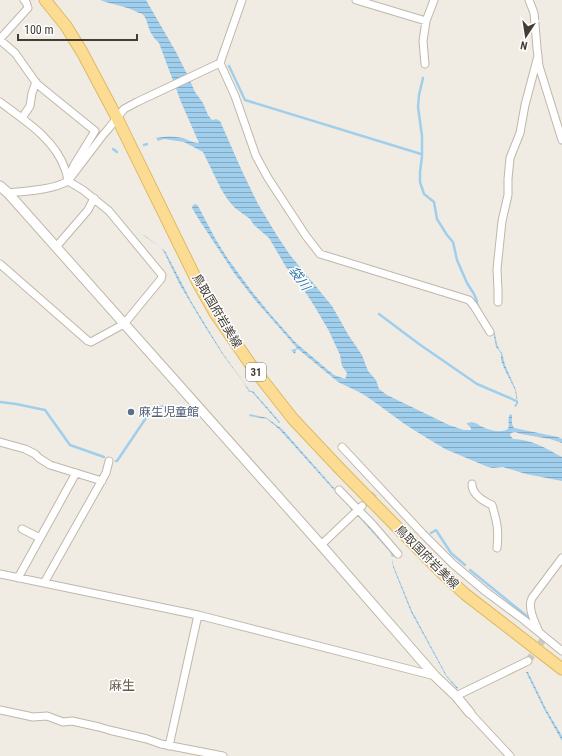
<svg xmlns="http://www.w3.org/2000/svg" width="562" height="756" font-family="'Roboto Condensed','Noto Sans JP',sans-serif">
	<defs>
		<pattern id="water-rules" width="6" height="5" patternUnits="userSpaceOnUse"><rect width="6" height="5" fill="#a0ceed"/><path d="M0 2.5h6" fill="none" stroke="#84a8c1"/></pattern>
	</defs>
	<rect width="100%" height="100%" fill="#f1ece3"/>
	<path fill="url(#water-rules)" d="M100,0H146L176,52L187,74L195,92L203,103L208,115L211,119L213,120L216,119L220,121L242,171L258,204L276,234L290,255L332,306L349,336L362,355L368,371L376,380L379,389L387,395L449,425L464,430H471V428L467,424V423C477,421 477,425 485,428C492,431 502,433 508,429C510,423 507,420 510,414L512,415C512,420 511,424 514,428L558,437L562,439V443L550,439L521,434L515,432L511,433L510,435L513,439C531,439 547,449 562,457V481L526,474L503,467L493,468L488,467L445,449L422,435L406,425L369,398L361,393L338,382L298,349L296,350L295,354L291,350L295,349L297,348L255,300L234,273L198,218L192,208L193,205L196,204L198,206L216,240L228,259L250,289L271,315L296,343L329,371L334,375L345,379L346,377L347,373L342,366L340,355L329,331L315,307L302,287L286,267L269,238L254,225L250,219L235,208L228,200L221,189L203,152L184,142L164,139L158,141L156,138C165,136 174,136 183,138C189,140 193,143 199,143L181,102L159,43C156,40 153,37 151,33C147,26 148,18 141,13H139C127,6 113,5 100,0Z
		M143,235H144L165,251L191,301L203,321L224,355L250,391H253L280,422L279,423L252,392H249L244,383L223,355L202,322L180,285L164,252L161,248Z
		M476,299L485,318L494,331L495,334L497,344L499,349L502,353L505,365L516,390L518,403L516,407L514,406L517,402L515,390L504,368L501,360V353L496,347L493,331L483,317L475,300Z
		M250,414L267,418L282,429L342,497L341,498L280,430L267,419L249,416Z
		M358,514L395,556L393,557L391,555L394,567L412,611L447,676L458,688L457,689L446,676L411,612L393,567L391,553L357,515Z
		M526,672H528L546,709L562,736V741L544,709Z"/>
	<g fill="none" stroke-linecap="round" stroke-linejoin="round">
		<path stroke="#a0ceed" stroke-width="2.5" d="M229,66L245,100L421,154
			M423,78L419,95L418,107L422,136V156L420,172V182L424,194L434,202L437,219L447,235L453,242L457,260L467,283L474,294L477,301
			M144,145L147,144
			M113,149L117,152
			M379,314L419,344L477,384L510,398L516,401
			M0,402L16,404L45,410L70,445L104,457
			M116,461H117L146,418L158,408L164,406L195,410
			M351,508L353,510
			M431,533L436,530L451,553L465,565
			M470,570L528,617"/>
		<path stroke="#cec9c0" stroke-width="7" stroke-dasharray="7 3.5" stroke-linecap="butt" d="M362,506L376,492
			M528,661L545,637"/>
		<defs>
			<path id="minor" d="M356,0L426,21
				M529,0L534,13L537,48L539,66L562,140
				M0,39L28,8L26,2L24,0
				M0,40L15,53L37,84L95,131L74,165L70,175
				M220,63L235,96L256,156L268,178L306,236L320,254L469,300L474,306L490,332
				M425,64L423,41L426,21L434,0
				M0,102C24,120 55,139 65,169C67,173 67,177 68,181L83,190L109,211L162,275L161,279L124,324L91,342L88,341L0,264
				M22,118L30,106L32,93L36,82
				M8,193C26,191 53,190 68,181L103,135L109,128L124,109L137,102L220,63L242,0
				M56,247L88,210L94,198
				M498,302V290L497,269L502,221L508,195V179L510,158L520,133L525,105L538,56
				M0,442L25,449L35,454L39,458L50,465L102,481
				M342,447L423,534L453,564L485,591L524,620L562,651
				M472,484C472,495 483,501 492,505C497,522 499,530 497,548
				M339,490L373,525L398,554
				M22,529L40,538
				M321,545L362,506
				M0,574L198,615L435,676
				M18,578L76,473
				M44,583L106,473L109,461
				M539,632C535,622 527,608 532,598L562,558
				M456,696L528,661
				M0,710L33,717L47,716L63,722L72,721L99,727L109,730L147,739L161,744L223,756
				M470,713L510,756
				M169,746L198,615"/>
			<path id="tertiary" d="M0,186L8,193L321,545L435,676L456,696L470,713"/>
			<path id="primary" d="M45,0L66,26L82,52L117,118L198,283L215,313L253,368L293,419L341,470L440,571L465,594L562,669"/>
		</defs>
		<use href="#minor" stroke="#bfb7a9" stroke-width="9"/>
		<use href="#tertiary" stroke="#bfb7a9" stroke-width="11"/>
		<use href="#primary" stroke="#dfb963" stroke-width="13"/>
		<use href="#minor" stroke="#fff" stroke-width="7"/>
		<use href="#tertiary" stroke="#fff" stroke-width="9"/>
		<use href="#primary" stroke="#fbdc92" stroke-width="11"/>
	</g>
	<circle fill="#5c6f8a" stroke="#fff" stroke-width="1.5" cx="131" cy="412" r="4"/>
	<g text-anchor="middle" stroke-width="3" stroke-linejoin="round" paint-order="stroke">
		<rect fill="#fff" stroke="#7b7670" stroke-width="1" x="246" y="363" width="20" height="18" rx="3"/>
		<g font-size="11" font-weight="bold" fill="#423c33">
			<text x="256" y="376">31</text>
		</g>
		<g font-size="12" fill="#423c33" stroke="#fff">
			<text transform="translate(217 311) rotate(59)" y="4">鳥取国府岩美線</text>
			<text transform="translate(427 557) rotate(45)" y="4">鳥取国府岩美線</text>
		</g>
		<g font-size="12" fill="#4e5e75" stroke="#fff" text-anchor="start">
			<text x="139" y="416">麻生児童館</text>
		</g>
		<g font-size="13" font-style="italic" fill="#3177a9" stroke="#fff">
			<text transform="translate(300 278) rotate(55)" y="5">袋川</text>
		</g>
		<g font-size="13" fill="#655a4b" stroke="#fff">
			<text x="122" y="690">麻生</text>
		</g>
	</g>
	<g transform="translate(526 36) rotate(192)" stroke="#ffffff" stroke-width="3" paint-order="stroke">
	<path d="M0-3L7 15L0 10L-7 15Z" fill="#423c33"/>
	<text y="-6" font-size="11" font-weight="bold" text-anchor="middle" fill="#423c33">N</text>
	</g>
	<path d="M18 34v6h119v-6" fill="none" stroke="#423c33" stroke-width="2"/>
	<text x="24" y="34" font-size="12" fill="#423c33" stroke="#ffffff" stroke-width="3" paint-order="stroke">100 m</text>
</svg>
